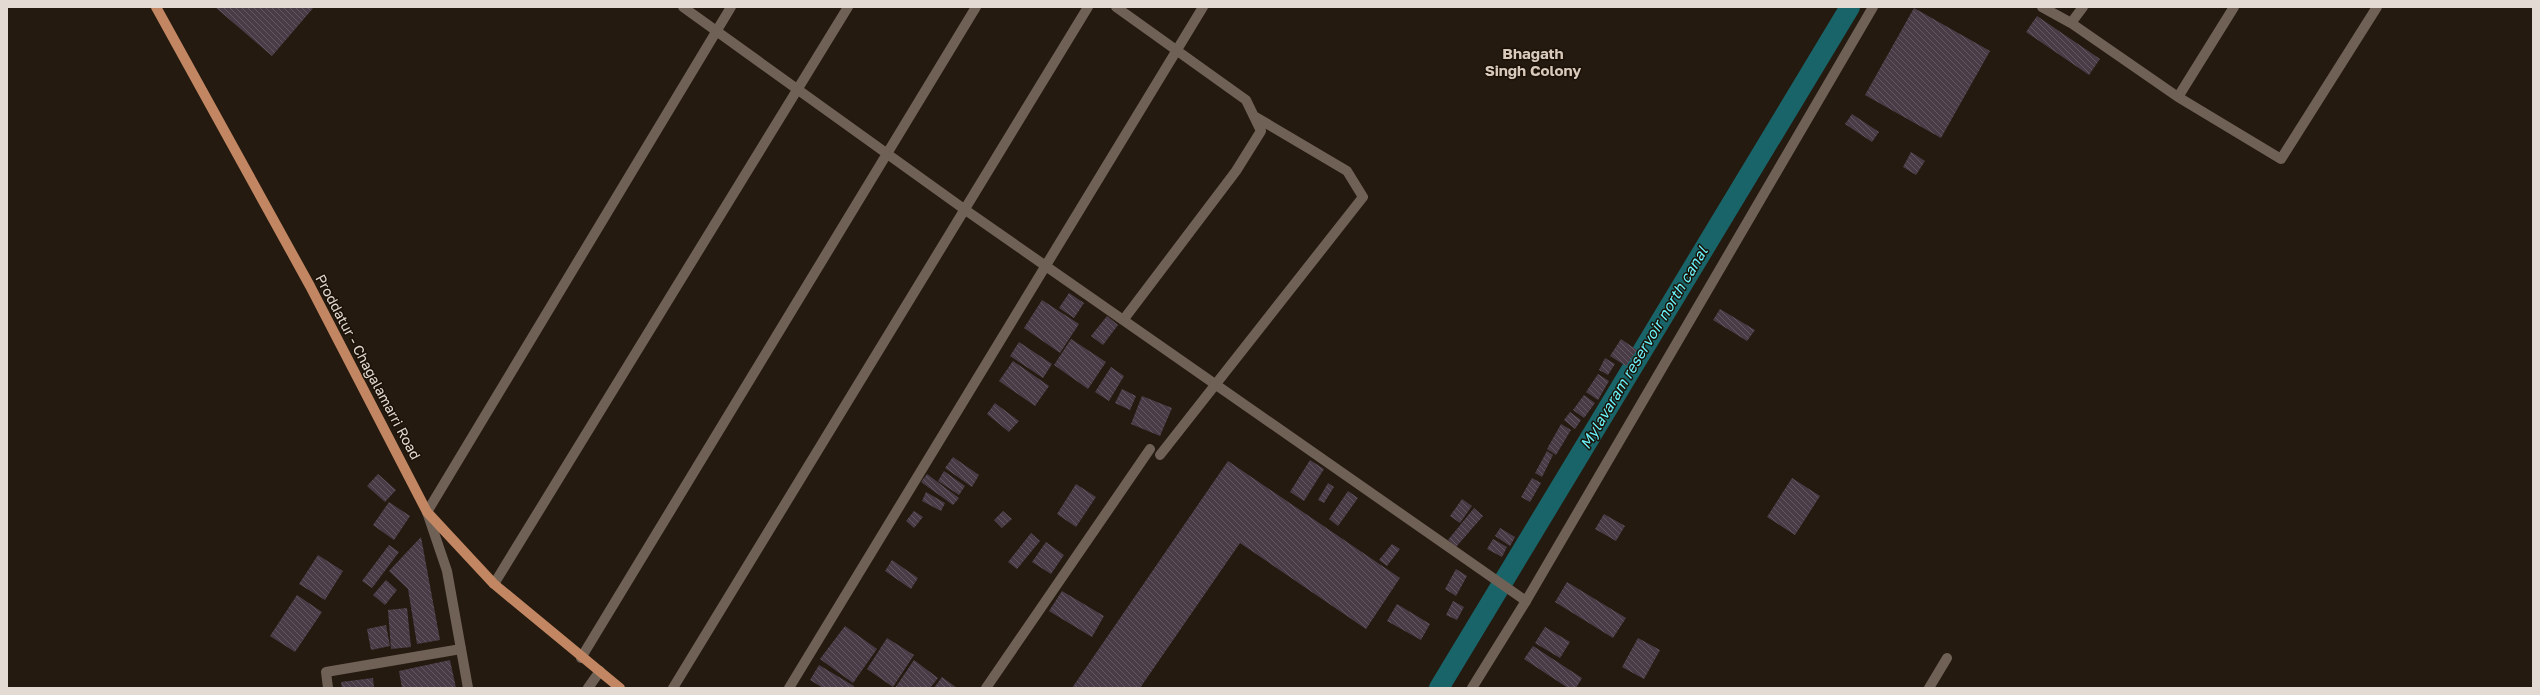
<svg xmlns="http://www.w3.org/2000/svg" width="2540" height="695" font-family="'Golos Text',sans-serif">
	<defs>
		<pattern id="building-back-hatch" width="6" height="6" patternUnits="userSpaceOnUse"><rect width="6" height="6" fill="#493c47"/><path d="M-1 5l2 2M0 0l6 6M5-1l2 2" fill="none" stroke="#635861"/></pattern>
	</defs>
	<rect width="100%" height="100%" fill="#251a10"/>
	<g fill="none" stroke-linecap="round" stroke-linejoin="round">
		<path stroke="#186468" stroke-width="20" d="M1439,688L1850,7"/>
	</g>
	<path fill="url(#building-back-hatch)" d="M215,7H314L272,56Z
		M1914,8L1990,51L1941,138L1865,95Z
		M2037,16L2100,59L2089,75L2026,32Z
		M1852,114L1879,132L1872,142L1845,124Z
		M1911,152L1925,161L1916,175L1903,167Z
		M1069,293L1084,303L1074,318L1059,308Z
		M1042,300L1079,324L1060,353L1024,328Z
		M1720,309L1755,330L1747,341L1713,320Z
		M1107,316L1118,325L1103,345L1091,336Z
		M1071,339L1106,362L1088,389L1054,365Z
		M1621,339L1637,350L1626,366L1610,356Z
		M1019,342L1052,364L1043,378L1010,356Z
		M1605,358L1615,364L1608,375L1599,370Z
		M1013,361L1049,386L1035,406L999,381Z
		M1111,367L1124,376L1109,401L1095,392Z
		M1598,374L1609,381L1598,400L1586,392Z
		M1122,389L1136,396L1130,410L1115,403Z
		M1584,395L1595,403L1584,418L1573,410Z
		M1142,396L1172,408L1160,436L1131,424Z
		M995,403L1019,421L1009,432L987,414Z
		M1570,412L1581,420L1575,429L1564,420Z
		M1561,424L1571,430L1556,455L1547,449Z
		M1547,451L1553,455L1542,477L1535,473Z
		M953,457L979,475L972,487L945,468Z
		M1310,460L1324,469L1304,501L1290,492Z
		M1228,461L1400,578L1366,629L1240,543L1140,688H1072Z
		M944,471L965,486L959,495L938,481Z
		M378,474L396,490L385,502L367,486Z
		M927,474L959,498L953,505L921,482Z
		M1532,478L1541,483L1530,502L1521,497Z
		M1792,478L1820,496L1795,535L1767,517Z
		M1328,483L1334,487L1324,503L1318,500Z
		M1076,484L1096,497L1076,527L1057,514Z
		M1348,491L1358,498L1338,526L1329,519Z
		M926,492L945,503L941,511L922,501Z
		M1462,499L1472,506L1460,523L1450,516Z
		M389,502L410,516L394,540L373,525Z
		M1474,508L1483,516L1456,547L1448,540Z
		M914,511L923,517L914,528L906,521Z
		M1003,511L1012,519L1002,528L994,520Z
		M1604,514L1625,526L1616,541L1595,529Z
		M1500,528L1515,537L1510,546L1495,536Z
		M1031,533L1040,541L1017,569L1008,562Z
		M421,537L440,640L417,644L408,589L389,571Z
		M1493,539L1507,547L1502,557L1487,549Z
		M1046,542L1064,555L1051,574L1032,562Z
		M1392,544L1400,549L1387,566L1379,560Z
		M389,545L399,552L372,588L362,581Z
		M318,555L343,571L325,600L299,584Z
		M892,560L918,578L911,589L885,571Z
		M1456,569L1467,576L1456,596L1445,589Z
		M386,580L397,590L385,605L373,595Z
		M1567,582L1626,618L1613,638L1555,602Z
		M1062,591L1104,616L1092,637L1049,611Z
		M297,595L322,612L295,652L270,636Z
		M1453,601L1464,607L1457,620L1446,615Z
		M1397,604L1430,624L1421,640L1387,621Z
		M407,608L411,647L391,649L388,610Z
		M386,625L390,646L371,650L367,629Z
		M845,626L877,649L853,683L820,659Z
		M1545,627L1570,642L1560,658L1535,643Z
		M887,638L914,655L893,687L867,669Z
		M1638,638L1660,650L1644,679L1622,667Z
		M1533,646L1582,678L1576,688H1568L1524,659Z
		M450,660L456,688H402L399,671Z
		M914,660L938,678L930,688H895Z
		M819,665L854,686L853,688H823L810,680Z
		M942,677L957,688H934Z
		M373,678L374,688H342L341,682Z"/>
	<g fill="none" stroke-linecap="round" stroke-linejoin="round">
		<path stroke="#6f6156" stroke-width="10" d="M986,688L1150,449"/>
		<path stroke="#6f6156" stroke-width="10" d="M683,7L964,209L1526,601
			M1116,7L1246,100L1261,131L1236,171L1124,319
			M2042,7L2071,23L2178,97L2281,159L2377,7
			M2071,23L2083,7
			M2178,97L2234,7
			M1160,455L1363,197L1347,171L1254,116
			M427,512L731,7
			M494,584L848,7
			M581,658L976,7
			M328,688L326,672L461,649
			M588,688L600,671
			M673,688L1088,7
			M789,688L1203,7
			M1929,688L1947,658"/>
		<path stroke="#6f6156" stroke-width="10" d="M427,512L447,571L468,688
			M1472,688L1526,601L1873,7"/>
		<path stroke="#c28762" stroke-width="10" d="M156,7L310,286L427,512L494,584L620,688"/>
	</g>
	<g text-anchor="middle" stroke-width="3" stroke-linejoin="round" paint-order="stroke">
		<g font-size="14" fill="#e2dad3" stroke="#1b1107">
			<text transform="translate(368 367) rotate(62)" y="5">Proddatur - Chagalamarri Road</text>
		</g>
		<g font-size="15" font-weight="bold" fill="#d8c9bb" stroke="#1b1107">
			<text x="1533" y="59">Bhagath<tspan x="1533" dy="17">Singh Colony</tspan></text>
		</g>
		<g font-size="15" font-style="italic" fill="#69f2f9" stroke="#1b1107">
			<text transform="translate(1644 348) rotate(-59)" y="5">Mylavaram reservoir north canal</text>
		</g>
	</g>
	<rect width="2540" height="695" fill="none" stroke="#e2dad3" stroke-width="16"/>
</svg>
